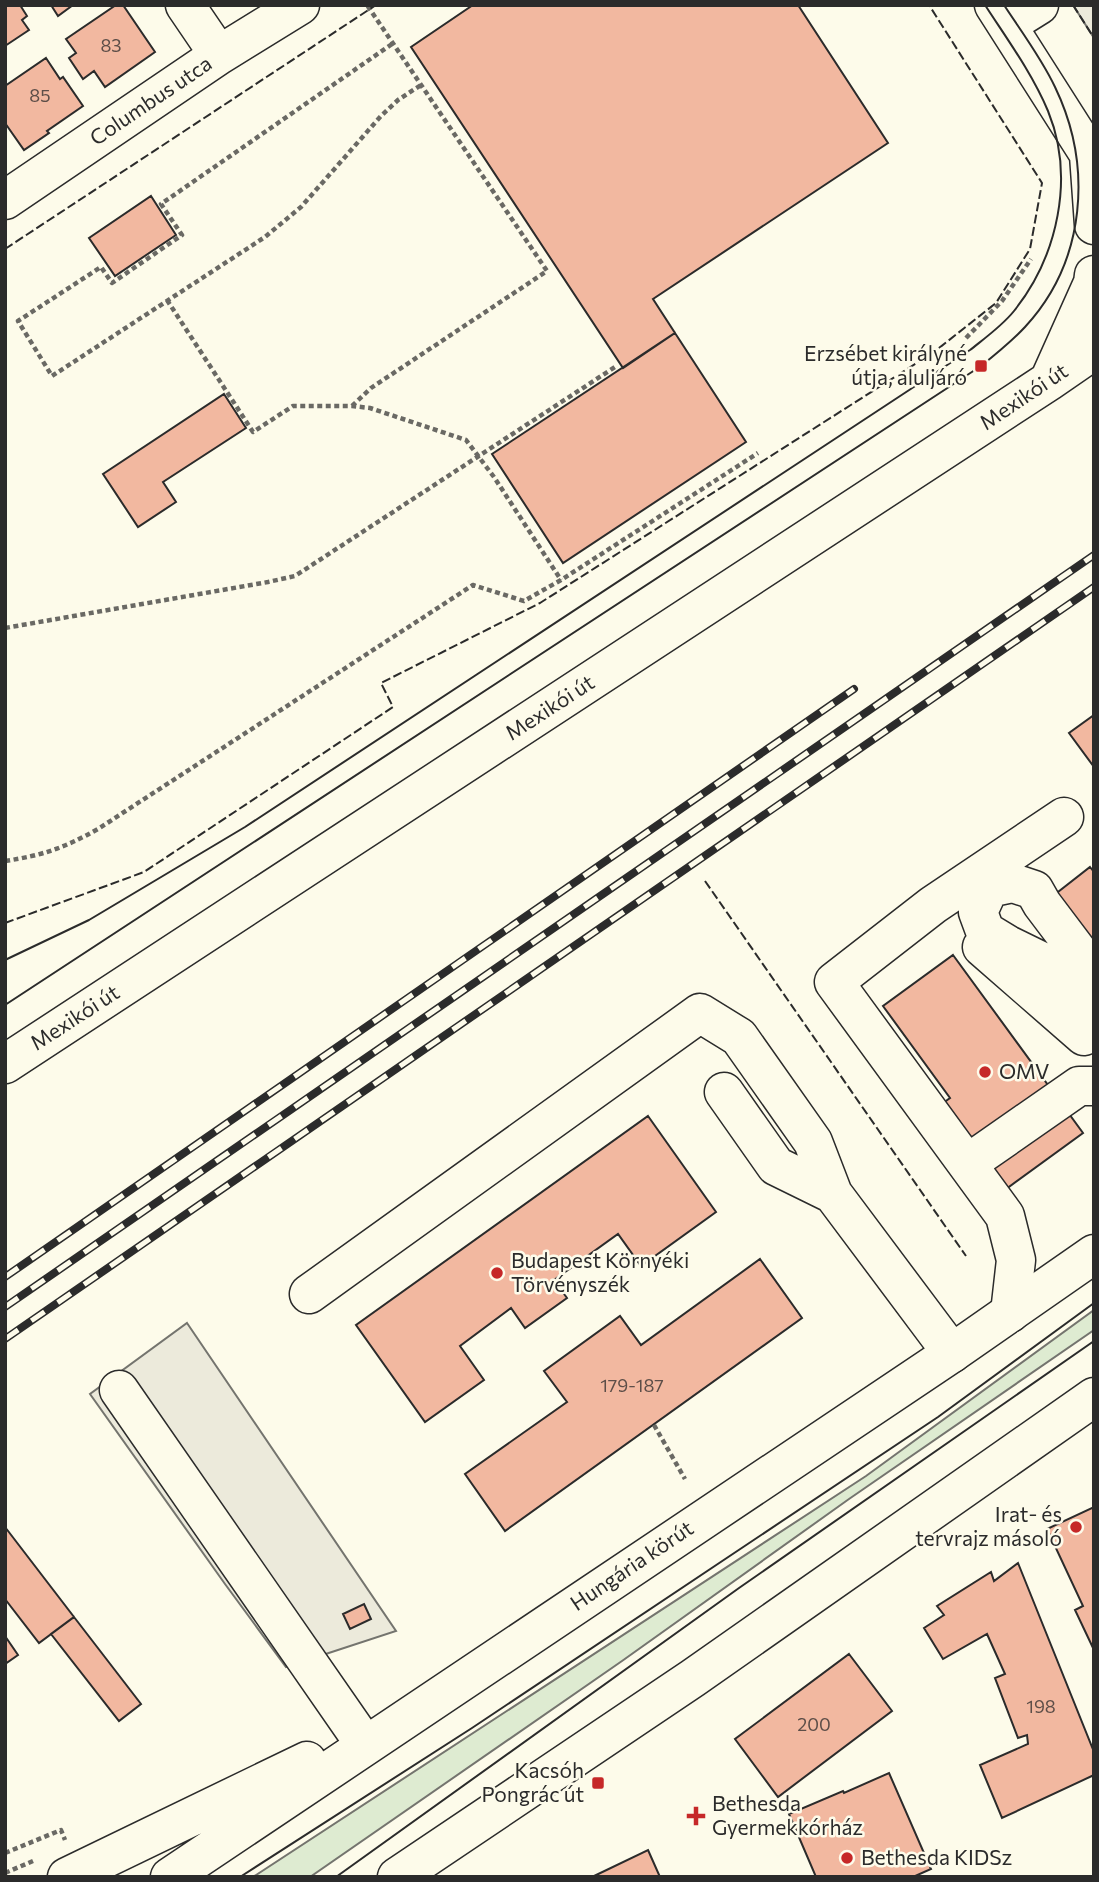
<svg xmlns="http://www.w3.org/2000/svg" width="1099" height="1882" font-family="Commissioner,sans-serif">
	<rect width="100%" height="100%" fill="#fdfbea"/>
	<path fill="#deebd1" stroke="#74746e" stroke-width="2" d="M1094,1310V1330L849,1499L622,1661L310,1877H253L866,1476Z"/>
	<path fill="#eceadb" stroke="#74746e" stroke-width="2" d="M1073,5H1094V38Z
		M187,1323L396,1631L286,1667L225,1584L90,1394Z"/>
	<path fill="#f2b8a0" stroke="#2b2b2b" stroke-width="2" d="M5,5H20L27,16L22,20L29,30L5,46Z
		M51,5H73L58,16Z
		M116,5H123L155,52L105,87L94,71L83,79L69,58L76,53L66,39Z
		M473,5H798L888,143L653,299L675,333L623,368L411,47Z
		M46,58L60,79L63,77L83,106L47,131L49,133L24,150L5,123V86Z
		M151,196L176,235L115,276L89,238Z
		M675,333L746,442L563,563L492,454Z
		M224,394L246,428L163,482L176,502L138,527L103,474Z
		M1094,715V767L1069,733Z
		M1090,867L1094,872V992L1049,899Z
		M953,955L1083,1133L1002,1192L939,1106L950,1098L883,1006Z
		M648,1116L716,1212L641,1266L618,1234L554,1280L567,1298L525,1328L511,1308L460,1346L484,1380L425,1422L356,1325Z
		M760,1259L802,1318L505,1531L465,1474L567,1402L544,1371L620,1316L641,1345Z
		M1094,1507V1650L1075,1610L1083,1606L1047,1529Z
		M5,1527L74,1617L39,1643L5,1599Z
		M1018,1563L1094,1752V1775L1002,1818L980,1765L1028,1744L1027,1735L1018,1738L995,1678L1005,1674L987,1634L943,1659L924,1628L944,1615L937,1606L991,1572L994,1581Z
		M364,1604L371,1619L350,1629L343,1614Z
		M74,1617L141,1704L119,1721L51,1634Z
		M5,1636L18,1655L5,1664Z
		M849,1654L892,1711L778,1797L735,1739Z
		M889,1773L931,1869L913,1877H816L789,1814L843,1791L844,1793Z
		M648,1850L660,1877H592Z"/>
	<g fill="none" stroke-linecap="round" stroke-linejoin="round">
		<defs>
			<path id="minor" d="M185,5L219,55
				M994,5L1094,162
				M1007,25L1039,5
				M1089,155L1094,225
				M5,200L219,55L300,5
				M1049,381L1093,283L1094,275
				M982,947L1084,1036
				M1094,973L1042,904L1034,890L1013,883L989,888L978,912L985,931L1008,945L1053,967L1094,1026
				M5,1064L1049,381L1094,350
				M724,1092L776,1166L833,1194
				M967,1164L1079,1086H1094
				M309,1294L700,1013L739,1037L813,1142L833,1194L952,1353
				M1010,1313L1016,1260L1005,1216L834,982L933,905L1064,817
				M119,1390L359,1736"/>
			<path id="major" d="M67,1877L307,1761
				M170,1877L952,1353L1094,1254
				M397,1877L693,1678L1094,1397"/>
		</defs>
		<use href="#minor" stroke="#2b2b2b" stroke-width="41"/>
		<use href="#major" stroke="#2b2b2b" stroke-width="41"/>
		<path stroke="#6a6964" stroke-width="4.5" stroke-dasharray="5 3.5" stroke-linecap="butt" d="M392,44L161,204L182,235L112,283L101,267L18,321L52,376L265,237L301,207L381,116L398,100L421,85
			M167,300L253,432L293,406H352L370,408L466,440L494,477L561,580
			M966,338L1002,301L1031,259
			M352,406L371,388L547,271L367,5
			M5,628L268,582L295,576L615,367
			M5,861C44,855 64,848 98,829L473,585L524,601L561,580L758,453
			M654,1425L685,1479
			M5,1853L61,1830L65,1840
			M5,1873L33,1861"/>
		<use href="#minor" stroke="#fdfbea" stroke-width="38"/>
		<use href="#major" stroke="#fdfbea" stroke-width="38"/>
		<path stroke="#2b2b2b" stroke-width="2" d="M5,960L89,920L245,827L970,350C985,338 1002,326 1014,311C1058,256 1075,177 1048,111C1032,73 1007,39 985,5
			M5,1005L981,366C996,354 1012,341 1025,327C1086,261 1093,166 1055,87C1042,59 1021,31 1004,5
			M240,1877L472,1728L938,1417L1094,1303
			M336,1877L739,1588L1094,1341"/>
		<defs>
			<path id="rail" d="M5,1277L854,689
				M5,1307L1094,555
				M5,1339L1094,587"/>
		</defs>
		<use href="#rail" stroke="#2b2b2b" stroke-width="8"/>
		<use href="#rail" stroke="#fdfbea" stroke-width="5" stroke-dasharray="16" stroke-linecap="butt"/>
		<path stroke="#2b2b2b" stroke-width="2" stroke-dasharray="9 3.5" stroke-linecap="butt" d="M1073,5L1094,38
			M5,249L376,5
			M705,881L966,1256
			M5,923L144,872L393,707L381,683L540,603L934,352L996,303L1030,249L1042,183L929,5"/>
	</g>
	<g fill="#c62828" stroke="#fdfbea" stroke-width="2.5">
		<rect x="974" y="359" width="14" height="14" rx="3.5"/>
		<circle cx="985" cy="1072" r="7"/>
		<circle cx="497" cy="1273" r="7"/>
		<circle cx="1076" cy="1527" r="7"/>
		<rect x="591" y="1776" width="14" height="14" rx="3.5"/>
		<path d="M692.5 1805.5h7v7h7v7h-7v7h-7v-7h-7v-7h7z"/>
		<circle cx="847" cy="1858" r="7"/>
	</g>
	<g text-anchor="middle" stroke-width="5" stroke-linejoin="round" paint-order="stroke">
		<g font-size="18" fill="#5d4e48">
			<text x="111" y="52">83</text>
			<text x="40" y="102">85</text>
			<text x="632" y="1392">179-187</text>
			<text x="1041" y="1713">198</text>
			<text x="814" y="1731">200</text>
		</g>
		<g font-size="21" fill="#2b2b2b" stroke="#fdfbea">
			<text transform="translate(151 101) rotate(-34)" y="7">Columbus utca</text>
			<text transform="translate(1024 397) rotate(-34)" y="7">Mexikói út</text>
			<text transform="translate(550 708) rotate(-33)" y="7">Mexikói út</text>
			<text transform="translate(75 1018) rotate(-33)" y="7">Mexikói út</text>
			<text transform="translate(632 1566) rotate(-34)" y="7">Hungária körút</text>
		</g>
		<g font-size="21" fill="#2b2b2b" stroke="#fdfbea" text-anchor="start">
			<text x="967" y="361" text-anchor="end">Erzsébet királyné<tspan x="967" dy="24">útja, aluljáró</tspan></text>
			<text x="999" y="1079">OMV</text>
			<text x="511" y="1268">Budapest Környéki<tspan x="511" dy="24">Törvényszék</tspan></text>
			<text x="1062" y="1522" text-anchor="end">Irat- és<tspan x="1062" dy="24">tervrajz másoló</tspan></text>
			<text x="584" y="1778" text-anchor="end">Kacsóh<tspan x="584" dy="24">Pongrác út</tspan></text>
			<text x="712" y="1811">Bethesda<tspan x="712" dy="24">Gyermekkórház</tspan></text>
			<text x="861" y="1865">Bethesda KIDSz</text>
		</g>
	</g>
	<rect width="1099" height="1882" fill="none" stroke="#2b2b2b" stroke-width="14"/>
</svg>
